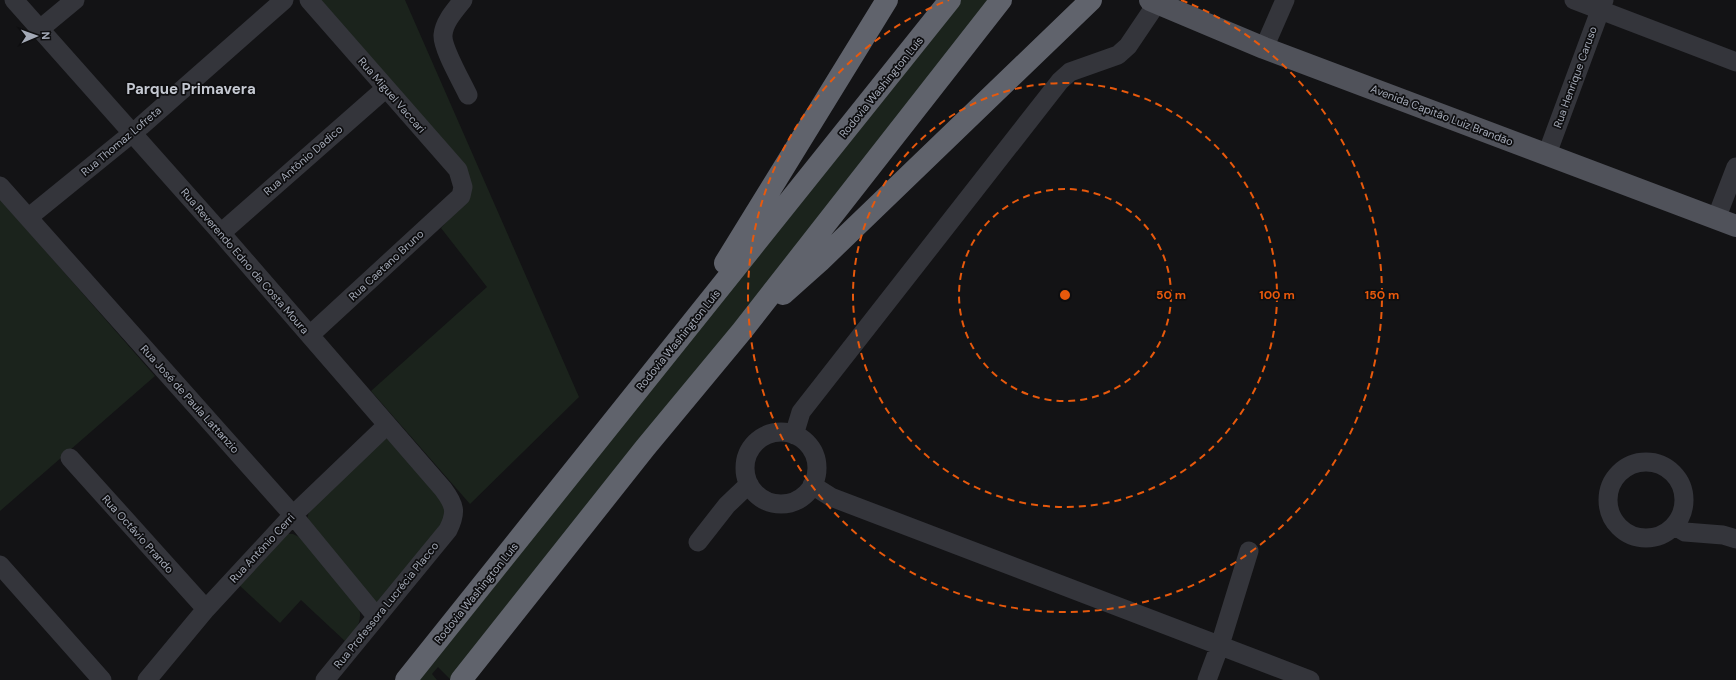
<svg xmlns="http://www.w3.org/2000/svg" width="1736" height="680" font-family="'DM Sans',sans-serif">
	<rect width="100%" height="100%" fill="#131315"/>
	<path fill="#1b231c" d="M321,0H405L579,397L470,504L371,391L487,287L441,228L467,199L469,189Z
		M958,0H990L836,197L451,680L438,667L432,674L437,680H414Z
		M0,199L155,376L0,511Z
		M382,438L387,439L395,445L442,494L448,516L387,597L374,605L307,520L309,511Z
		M287,534H293L301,538L359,607C363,623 355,630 346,642L301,600L280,623L239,585Z"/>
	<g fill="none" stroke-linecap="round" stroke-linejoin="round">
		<path stroke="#34353b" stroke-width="19" d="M14,0L221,233L443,489C455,505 457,512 448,530L325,680
			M309,0L458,170L463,187L461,196L310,335
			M463,0C455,10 444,22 443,35C442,48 462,82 468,95
			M1574,0L1736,62
			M40,29L75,0
			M1264,48L1285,0
			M1547,154L1604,0
			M0,186L293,515L376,616
			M29,217L141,126L284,0
			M1716,219L1736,167
			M221,233L386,88
			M745 468a36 36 0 1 1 72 0a36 36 0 1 1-72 0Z
			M794,435L801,412L1060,81L1070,72L1118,55L1128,46L1157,3
			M70,458L206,609
			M1608 500a38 38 0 1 1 76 0a38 38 0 1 1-76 0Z
			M812,485L831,497L1310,680
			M1675,526L1685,532L1723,535L1736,539
			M698,542L727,505L749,484
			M0,565L102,680
			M147,680L206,609L293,515L387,425
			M1207,680L1220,645L1249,551"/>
		<path stroke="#50525a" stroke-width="22" d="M1150,0L1264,48L1736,226"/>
		<path stroke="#60636c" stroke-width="22" d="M725,263L887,0
			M783,294L820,261L1091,0
			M406,680L950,0
			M461,680L645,448L742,331L1001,0"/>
	</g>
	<g fill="none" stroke="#e8590c" stroke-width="2" stroke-dasharray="7 5">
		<circle cx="1065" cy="295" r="106"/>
		<circle cx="1065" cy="295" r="212"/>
		<path d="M1181 0A317 317 0 1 1 949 0"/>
	</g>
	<g text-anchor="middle" stroke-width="3.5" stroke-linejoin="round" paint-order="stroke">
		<g font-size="11" fill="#a4aab7" stroke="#0e0e10">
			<text transform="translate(1575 77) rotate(-70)" y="4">Rua Henrique Caruso</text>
			<text transform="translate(881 87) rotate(-51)" y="4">Rodovia Washington Luís</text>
			<text transform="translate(392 95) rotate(49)" y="4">Rua Miguel Vaccari</text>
			<text transform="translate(1442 115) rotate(21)" y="4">Avenida Capitão Luiz Brandão</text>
			<text transform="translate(121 141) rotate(-40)" y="4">Rua Thomaz Lofreta</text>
			<text transform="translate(303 160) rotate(-41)" y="4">Rua Antônio Dadico</text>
			<text transform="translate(245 261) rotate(49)" y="4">Rua Reverendo Edno da Costa Moura</text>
			<text transform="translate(386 265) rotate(-43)" y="4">Rua Caetano Bruno</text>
			<text transform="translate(678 340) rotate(-51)" y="4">Rodovia Washington Luís</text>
			<text transform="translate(190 399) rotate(48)" y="4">Rua José de Paula Lattanzio</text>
			<text transform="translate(138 534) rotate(48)" y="4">Rua Octávio Prando</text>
			<text transform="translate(262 548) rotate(-47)" y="4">Rua Antônio Cerri</text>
			<text transform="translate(476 593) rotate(-51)" y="4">Rodovia Washington Luís</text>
			<text transform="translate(386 605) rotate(-51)" y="4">Rua Professora Lucrécia Placco</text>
		</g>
		<g font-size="15" font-weight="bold" fill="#c5c9d2" stroke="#0e0e10">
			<text x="191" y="94">Parque Primavera</text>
		</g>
	</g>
	<circle cx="1065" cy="295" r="6" fill="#e8590c" stroke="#0e0e10" stroke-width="2"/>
	<g font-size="12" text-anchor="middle" font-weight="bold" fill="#e8590c" stroke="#0e0e10" stroke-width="3.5" stroke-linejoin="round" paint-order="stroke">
		<text x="1171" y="299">50 m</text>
		<text x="1277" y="299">100 m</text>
		<text x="1382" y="299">150 m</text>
	</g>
	<g transform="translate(36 36) rotate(88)" stroke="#0e0e10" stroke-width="3" paint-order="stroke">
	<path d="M0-3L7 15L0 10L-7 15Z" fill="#a4aab7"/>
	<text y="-6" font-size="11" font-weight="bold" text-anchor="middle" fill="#a4aab7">N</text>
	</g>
</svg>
